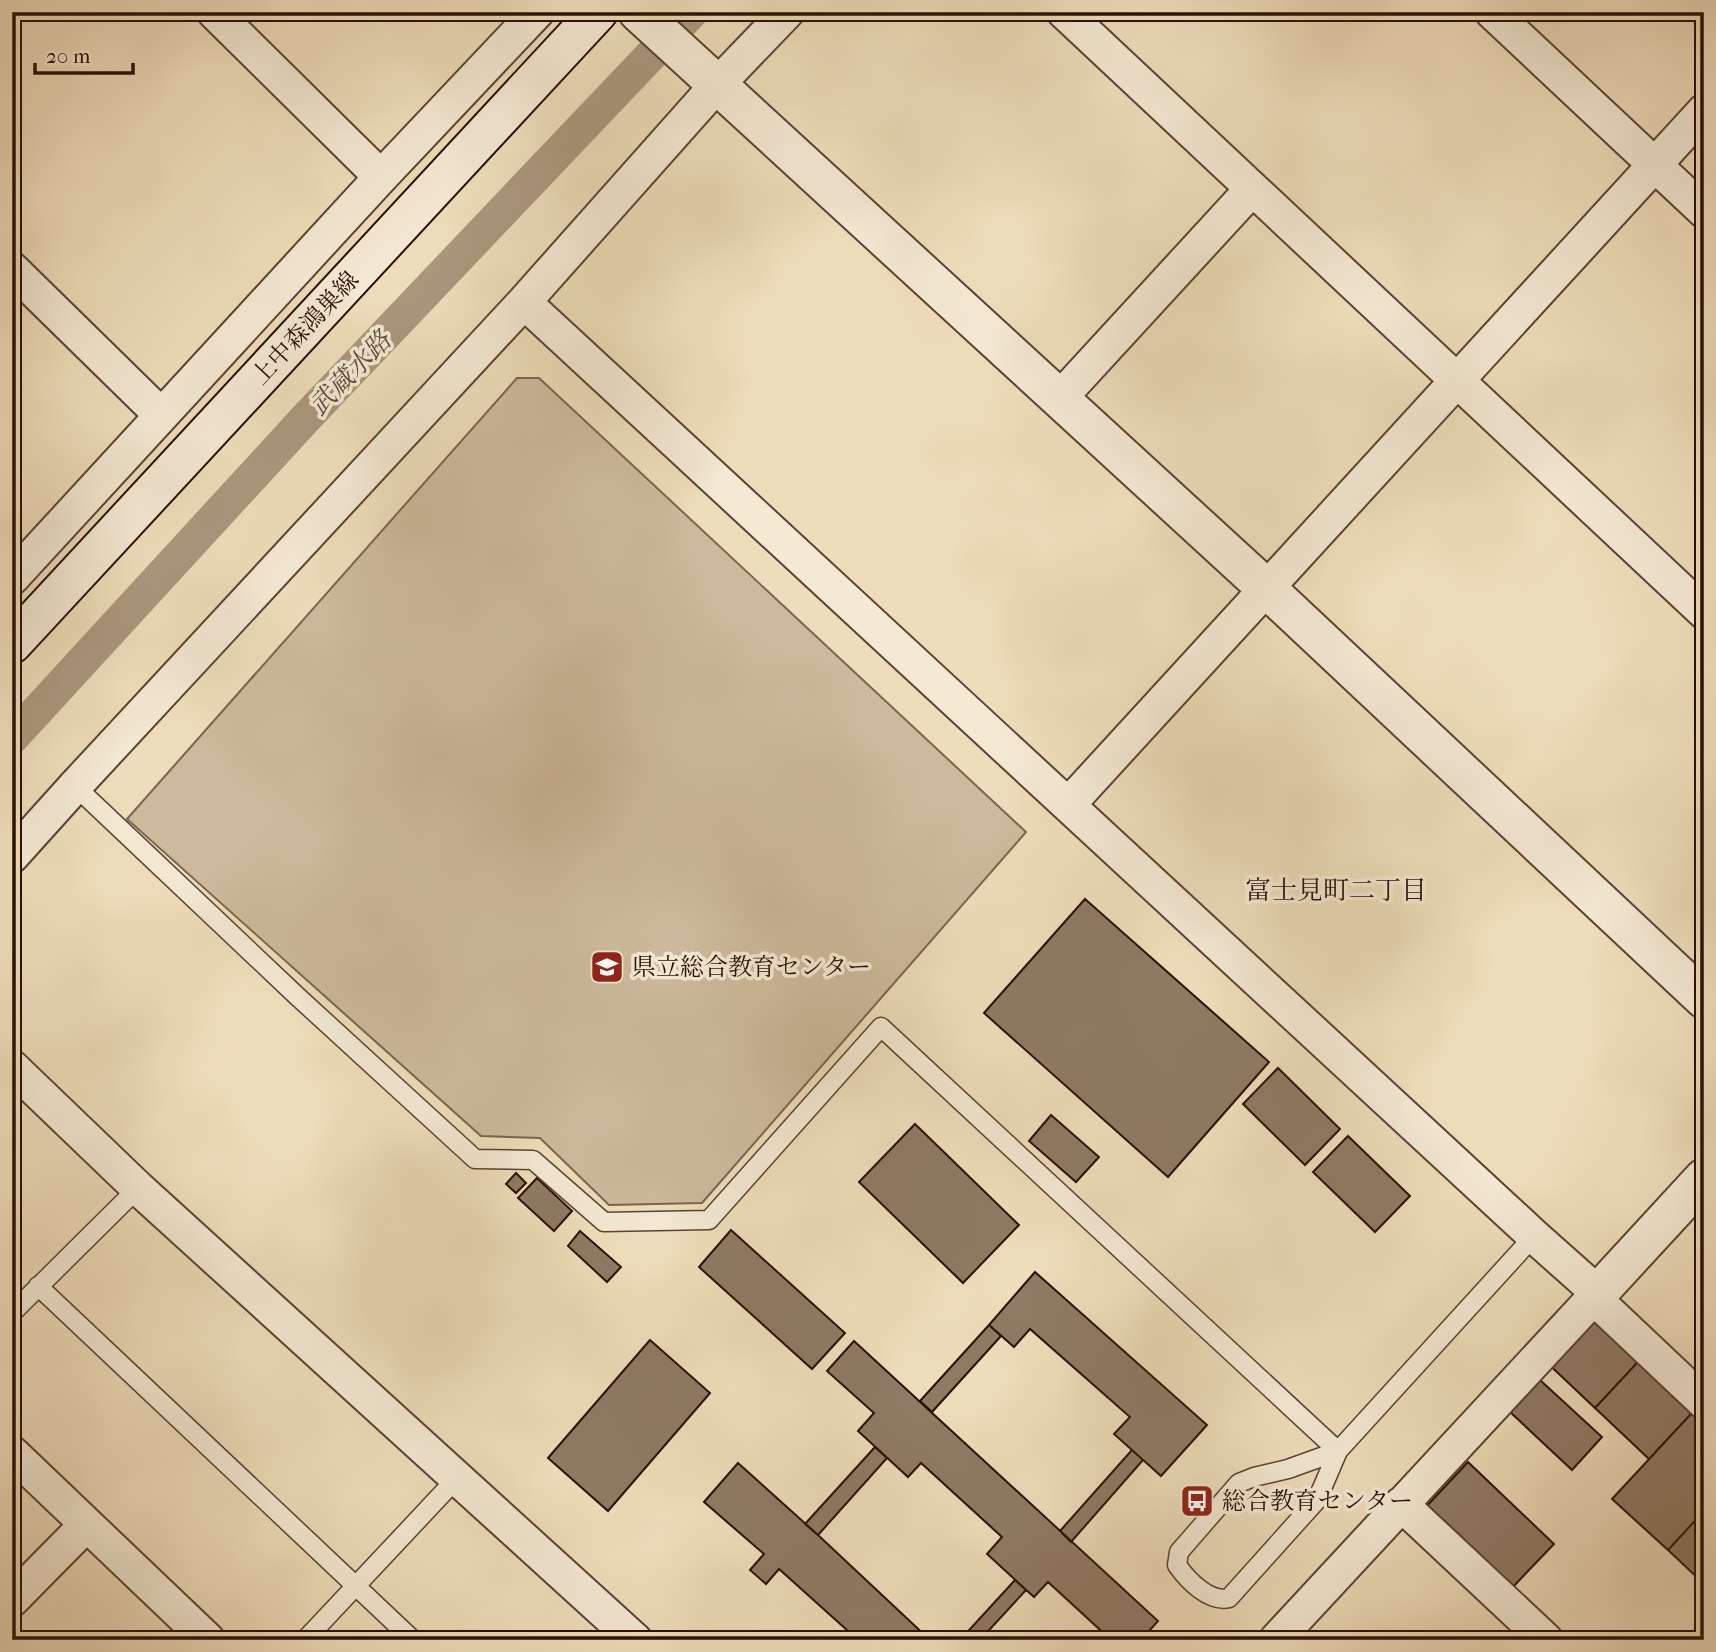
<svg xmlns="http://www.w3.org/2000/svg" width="1716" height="1652" font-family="'IM FELL French Canon','Noto Serif JP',serif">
	<rect width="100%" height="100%" fill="#edb"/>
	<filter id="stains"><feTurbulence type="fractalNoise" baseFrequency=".00286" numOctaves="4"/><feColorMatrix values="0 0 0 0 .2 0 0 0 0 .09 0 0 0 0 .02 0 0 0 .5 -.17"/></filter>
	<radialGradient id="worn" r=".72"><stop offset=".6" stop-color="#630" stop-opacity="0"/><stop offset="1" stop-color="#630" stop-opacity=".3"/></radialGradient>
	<path fill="#cdba9c" stroke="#7b6450" stroke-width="2" d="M517,378H539L1026,832L702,1203L609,1205L540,1138L481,1136L127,819Z"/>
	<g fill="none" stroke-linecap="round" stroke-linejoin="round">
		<path stroke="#ab977d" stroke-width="33" d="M12,738L305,419L692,12"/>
	</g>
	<path fill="#8f7a64" stroke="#290f05" stroke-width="2" d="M1085,899L1269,1062L1168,1177L984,1013Z
		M1278,1068L1340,1129L1305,1165L1243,1104Z
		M1051,1115L1099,1157L1076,1182L1029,1141Z
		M915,1124L1019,1225L963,1283L859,1182Z
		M1348,1136L1410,1196L1375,1232L1313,1172Z
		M516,1173L526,1183L516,1193L506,1184Z
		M537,1178L572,1211L554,1231L518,1198Z
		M731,1230L845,1333L812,1369L699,1267Z
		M580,1231L621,1267L607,1282L568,1246Z
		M1035,1272L1207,1425L1161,1476L1114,1434L1130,1417L1030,1329L1014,1347L989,1325Z
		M1596,1300L1649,1350L1595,1408L1542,1358Z
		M989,1325L1001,1336L932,1412L920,1401Z
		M650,1340L710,1393L608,1511L548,1458Z
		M854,1341L1158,1621L1141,1640H1111L1048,1582L1034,1597L987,1554L1002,1537L921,1463L908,1477L858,1431L874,1413L827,1371Z
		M1649,1350L1703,1401L1649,1459L1595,1408Z
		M1540,1380L1602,1437L1572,1470L1510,1412Z
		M1703,1401L1704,1511L1668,1550L1612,1499Z
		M875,1447L887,1458L818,1535L805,1524Z
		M1132,1450L1143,1460L1071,1542L1060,1531Z
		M1468,1462L1554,1544L1508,1592L1422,1511Z
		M738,1463L818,1535L930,1640H858L779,1569L766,1584L750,1570L764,1554L704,1502Z
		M1704,1511V1584L1668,1550Z
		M1015,1580L1026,1590L980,1640H960Z"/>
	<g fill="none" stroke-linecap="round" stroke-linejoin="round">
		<defs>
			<path id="service" d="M75,786L298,997L475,1159L533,1160L604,1222L709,1220L881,1027L1338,1451
				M38,1286L413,1640
				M12,1313L138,1188
				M1338,1451L1288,1469L1254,1477L1239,1483L1179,1552L1177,1565C1188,1581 1210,1603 1229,1598L1317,1500L1338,1451L1534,1236
				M305,1640L458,1477"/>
			<path id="minor" d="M214,12L381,177
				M1064,12L1704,612
				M1492,12L1704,211
				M12,269L161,415
				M524,302L1534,1236L1598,1293
				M1059,399L1252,189
				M12,578L381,177L537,12
				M1068,805L1704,111
				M12,856L75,786L524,302L716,86L787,12
				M12,1067L138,1188L635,1640
				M12,1453L208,1640
				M1401,1504L1546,1640
				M12,1600L86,1525
				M1276,1640L1598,1293L1596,1300L1704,1402"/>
			<path id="tertiary" d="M638,12L1267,589L1704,999
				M1598,1293L1704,1178"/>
			<path id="secondary" d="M12,644L598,12"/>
		</defs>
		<use href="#service" stroke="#5a4232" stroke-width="21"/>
		<use href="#minor" stroke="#5a4232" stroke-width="37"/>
		<use href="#tertiary" stroke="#5a4232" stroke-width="42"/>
		<use href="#secondary" stroke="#290f05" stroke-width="42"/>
		<use href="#service" stroke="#f4e9d3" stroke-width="18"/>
		<use href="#minor" stroke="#f4e9d3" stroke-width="33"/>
		<use href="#tertiary" stroke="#f4e9d3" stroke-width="38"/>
		<use href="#secondary" stroke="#f4e9d3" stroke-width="38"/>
	</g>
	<defs>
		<symbol id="school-square" viewBox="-11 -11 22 22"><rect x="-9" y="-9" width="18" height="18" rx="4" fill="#8f2418" stroke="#f4e9d3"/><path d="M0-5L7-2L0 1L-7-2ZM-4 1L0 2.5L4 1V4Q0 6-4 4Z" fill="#fff"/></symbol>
		<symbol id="bus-square" viewBox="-11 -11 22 22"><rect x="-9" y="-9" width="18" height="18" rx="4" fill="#8f2418" stroke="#f4e9d3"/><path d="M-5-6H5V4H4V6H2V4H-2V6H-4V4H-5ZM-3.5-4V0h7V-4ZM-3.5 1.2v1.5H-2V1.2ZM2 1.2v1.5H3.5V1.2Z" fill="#fff"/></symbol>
	</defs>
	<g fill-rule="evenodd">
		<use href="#school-square" x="588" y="948" width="38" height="38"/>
		<use href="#bus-square" x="1178" y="1482" width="38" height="38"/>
	</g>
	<g text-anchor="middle" stroke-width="7" stroke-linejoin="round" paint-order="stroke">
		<g font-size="24" fill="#290f05" stroke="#f4e9d3">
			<text transform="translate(305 328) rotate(-47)" y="8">上中森鴻巣線</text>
		</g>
		<g font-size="24" fill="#290f05" stroke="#f4e9d3" text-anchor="start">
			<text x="632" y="975">県立総合教育センター</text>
			<text x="1222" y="1509">総合教育センター</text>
		</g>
		<g font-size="26" font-style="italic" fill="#644c3b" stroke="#f4e9d3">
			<text transform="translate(350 373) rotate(-46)" y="9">武蔵水路</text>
		</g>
		<g font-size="26" fill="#290f05" stroke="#f4e9d3">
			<text x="1336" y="899">富士見町二丁目</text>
		</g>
	</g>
	<rect width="1716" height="1652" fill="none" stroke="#edb" stroke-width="42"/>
	<rect x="14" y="14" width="1688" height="1624" fill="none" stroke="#290f05" stroke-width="3.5"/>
	<rect x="21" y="21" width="1674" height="1610" fill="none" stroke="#290f05" stroke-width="2"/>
	<path d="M35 63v10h98v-10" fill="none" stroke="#290f05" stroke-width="3.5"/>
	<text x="46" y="63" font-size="21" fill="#290f05" stroke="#f4e9d3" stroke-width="5" paint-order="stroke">20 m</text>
	<rect width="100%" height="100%" filter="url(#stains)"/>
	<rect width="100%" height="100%" fill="url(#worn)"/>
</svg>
